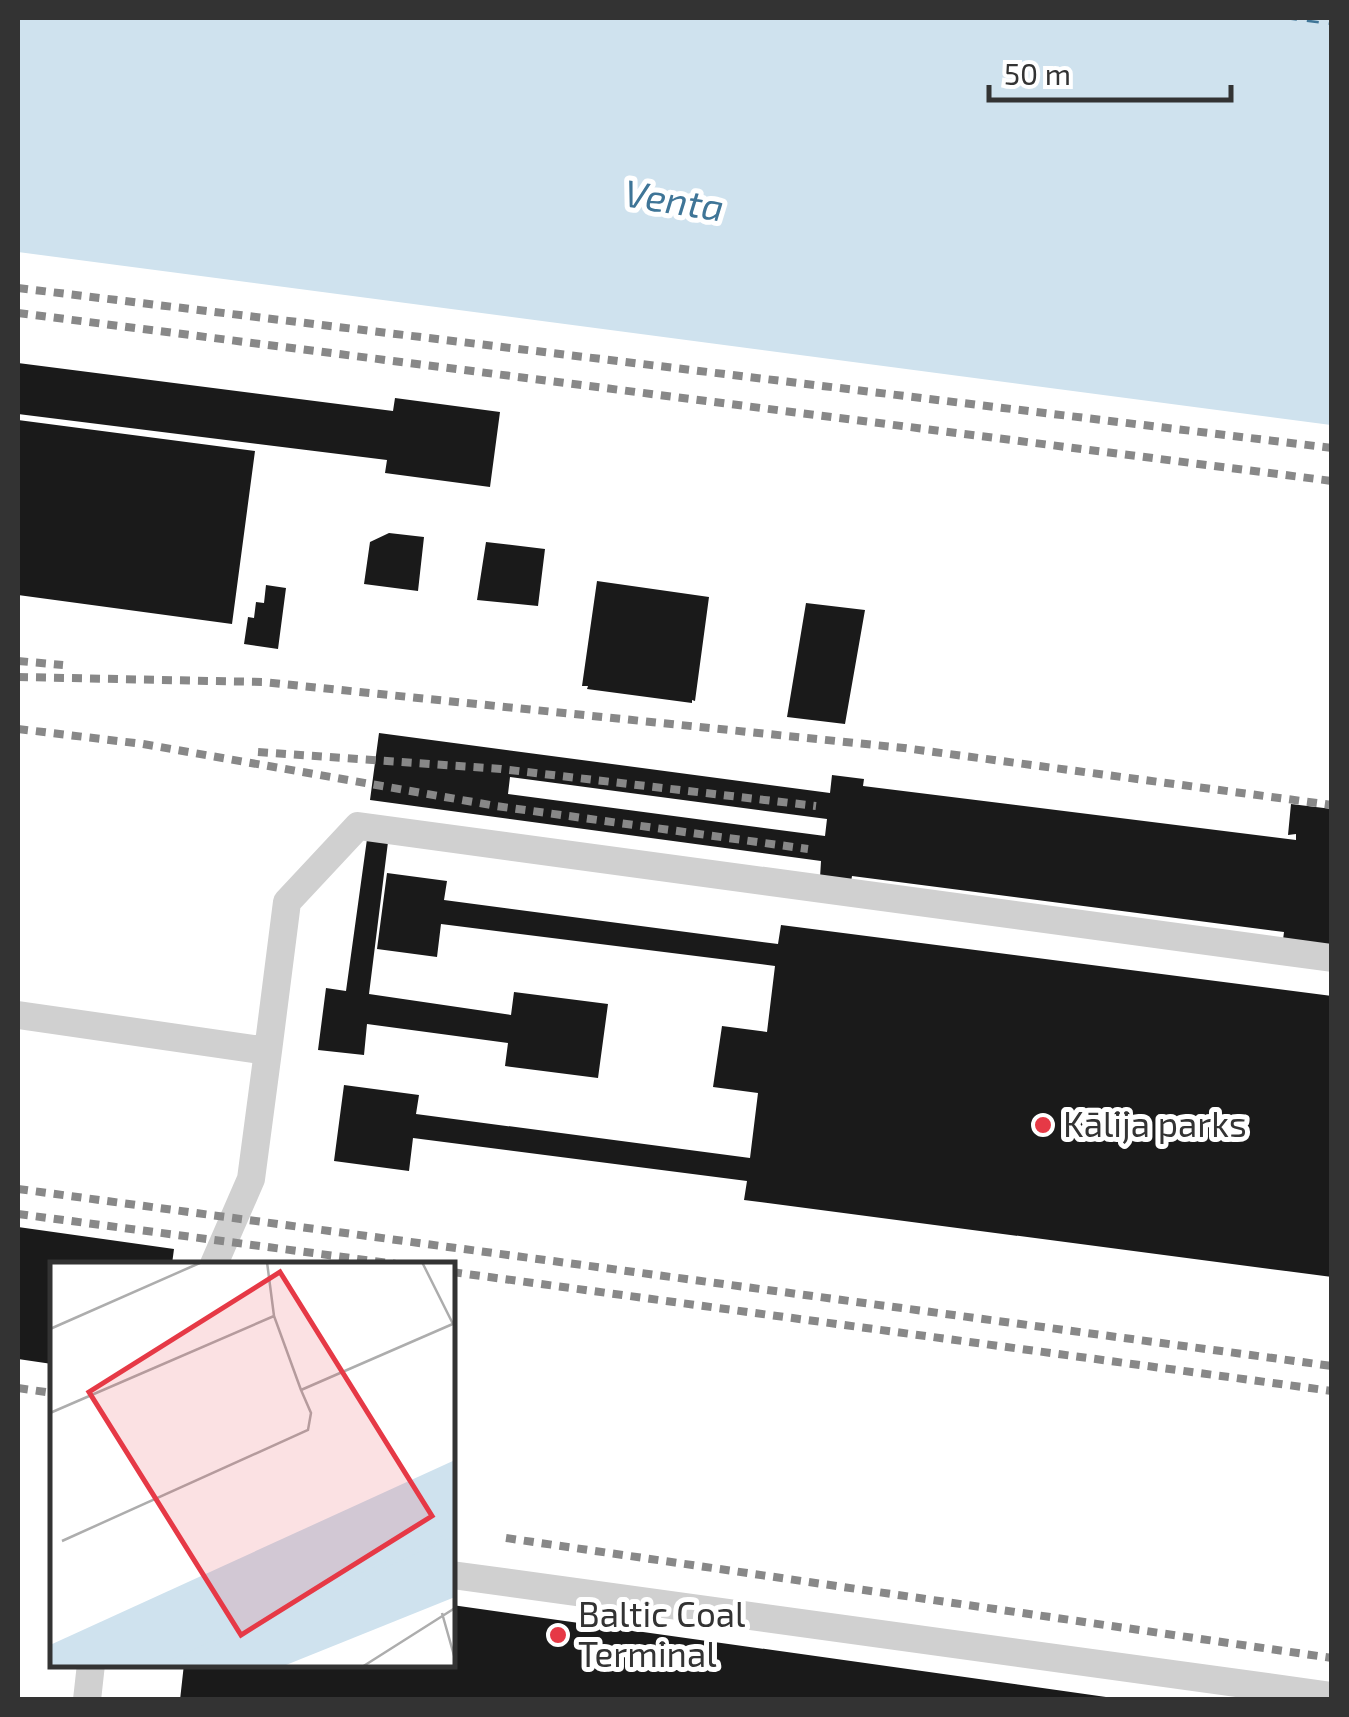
<svg xmlns="http://www.w3.org/2000/svg" width="1349" height="1717" font-family="'Exo 2',sans-serif">
	<rect width="100%" height="100%" fill="#fff"/>
	<path fill="#cfe2ee" d="M18,18H1331V425L18,252Z"/>
	<g fill="none" stroke-linecap="round" stroke-linejoin="round">
		<path stroke="#3f7597" stroke-width="2.5" stroke-dasharray="12 10" stroke-linecap="butt" d="M1285,18L1332,24"/>
	</g>
	<path fill="#1a1a1a" fill-rule="evenodd" d="M18,363L393,411L395,398L500,412L490,487L385,473L387,460L18,414Z
		M18,420L255,451L232,624L18,595Z
		M389,533L424,537L418,591L364,584L370,542Z
		M486,542L545,549L538,606L477,600Z
		M597,581L709,597L695,701L692,700V703L587,689L588,686H582Z
		M266,585L286,588L278,649L244,644L248,617L254,618L256,602L264,603Z
		M806,603L865,610L845,724L787,717Z
		M379,733L830,793L832,775L864,779L863,786L1296,840V834L1288,835L1291,804L1332,809V947L1283,940L1284,932L852,876L851,882L820,878L821,861L370,800ZM510,777L827,819L825,836L508,794Z
		M367,839L388,842L369,994L511,1015L514,992L608,1004L598,1078L505,1066L508,1043L367,1024L364,1055L318,1050L326,988L346,991Z
		M387,873L447,881L444,900L778,944L781,925L1332,996V1277L744,1200L747,1181L413,1138L409,1171L334,1161L344,1085L419,1095L416,1114L750,1158L758,1093L713,1087L722,1026L767,1032L775,966L441,924L437,957L377,949Z
		M18,1227L174,1249L172,1264H52V1364L18,1359Z
		M452,1605L1106,1697V1700H180L184,1664H452Z"/>
	<g fill="none" stroke-linecap="round" stroke-linejoin="round">
		<path stroke="#d0d0d0" stroke-width="28" d="M18,1015L268,1051L287,902L358,826L1332,958
			M214,1264L251,1179L268,1051
			M452,1575L1332,1696
			M87,1700L91,1664"/>
		<path stroke="#888" stroke-width="8" stroke-dasharray="10 8" stroke-linecap="butt" d="M18,288L1332,448
			M18,313L1332,481
			M18,661L63,665
			M18,677L263,682L904,748L1332,805
			M18,729L143,744L496,806L808,849
			M258,752L501,769L816,806
			M18,1189L1332,1366
			M18,1214L396,1264
			M452,1272L1332,1391
			M18,1388L52,1393
			M506,1538L1332,1658"/>
	</g>
	<g fill="#e63946" stroke="#fff" stroke-width="4">
		<circle cx="1043" cy="1125" r="10"/>
		<circle cx="558" cy="1635" r="10"/>
	</g>
	<g text-anchor="middle" stroke-width="10" stroke-linejoin="round" paint-order="stroke">
		<g font-size="35" fill="#333" stroke="#fff" text-anchor="start">
			<text x="1063" y="1137">Kālija parks</text>
			<text x="578" y="1627">Baltic Coal<tspan x="578" dy="40">Terminal</tspan></text>
		</g>
		<g font-size="38" font-style="italic" fill="#3f7597" stroke="#fff">
			<text transform="translate(674 201) rotate(9)" y="13">Venta</text>
		</g>
	</g>
	<g transform="translate(50 1262)">
		<rect width="405" height="405" fill="#fff"/>
		<path d="M405,198V335L231,405H0V383Z" fill="#cfe2ee"/>
		<path fill="none" stroke="#cfe2ee" stroke-width="5" d="M111,405L405,271"/>
		<path fill="none" stroke="#adadad" stroke-width="2.5" d="M217,0L224,54L251,128M372,0L403,62M0,67L152,0M0,151L224,54M12,279L258,168L261,151L251,128L405,61M392,351L405,397M312,405L405,346"/>
		<path fill="#e63946" fill-opacity="0.15" stroke="#e63946" stroke-width="5" d="M230,10L382,254L191,373L39,130Z"/>
		<rect width="405" height="405" fill="none" stroke="#333" stroke-width="5"/>
	</g>
	<rect width="1349" height="1717" fill="none" stroke="#333333" stroke-width="40"/>
	<path d="M989 85v15h242v-15" fill="none" stroke="#333333" stroke-width="5"/>
	<text x="1004" y="85" font-size="30" fill="#333333" stroke="#ffffff" stroke-width="8" paint-order="stroke">50 m</text>
</svg>
